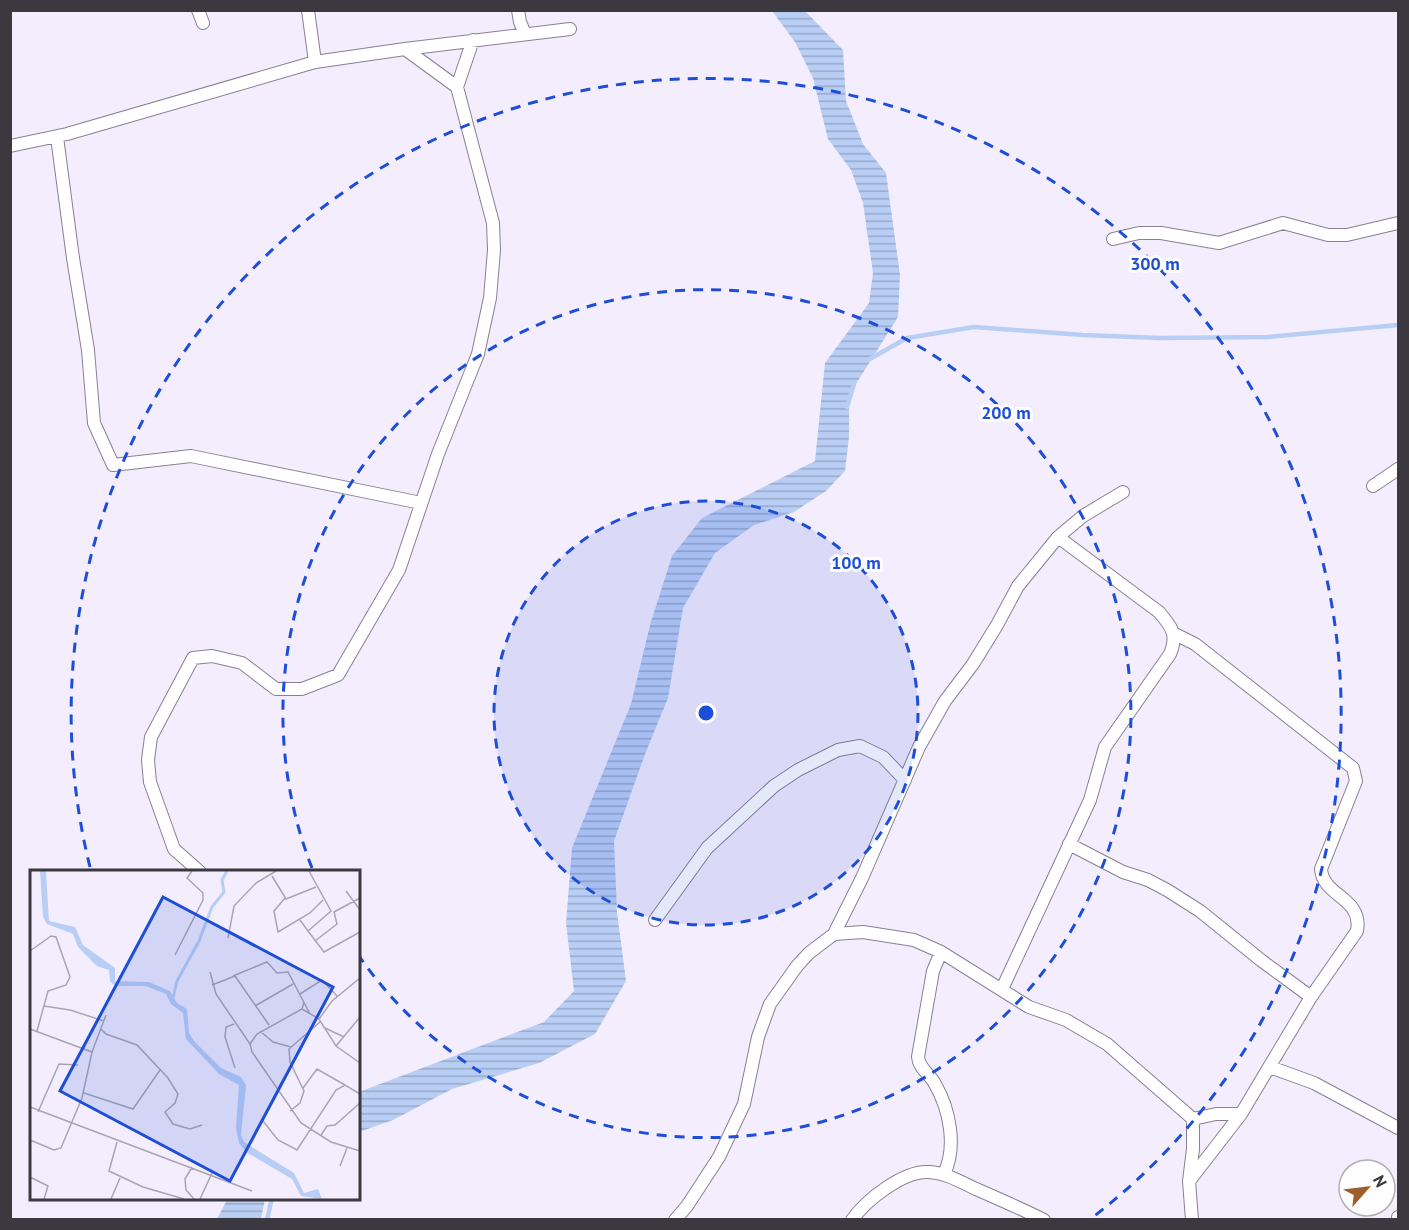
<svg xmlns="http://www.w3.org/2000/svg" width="1409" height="1230" font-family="'PT Sans',sans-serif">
	<defs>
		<pattern id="water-rules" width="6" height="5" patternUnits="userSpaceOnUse" patternTransform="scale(1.5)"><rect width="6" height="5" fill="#b9cef5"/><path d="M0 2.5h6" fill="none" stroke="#98a8c8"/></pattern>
	</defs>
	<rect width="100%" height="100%" fill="#f4edfd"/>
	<path fill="url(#water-rules)" d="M772,11H805L843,50L846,101L863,144L886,173L900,275L898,317L849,395V437L845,471L826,491L794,512L754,525L715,553L683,608L668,698L645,754L614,841L617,912L626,981L595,1034L539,1063L452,1089L393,1120L359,1132V1092L544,1022L574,991L566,923L572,848L631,704L650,625L672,556L702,518L815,461L825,363L869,303L873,273L863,203L851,170L828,139L813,78L795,42Z
		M228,1198L265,1199L261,1219H217Z"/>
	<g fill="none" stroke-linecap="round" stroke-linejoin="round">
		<path stroke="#b9cef5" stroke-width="4.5" d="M868,360L907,338L974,327L1083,335L1160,338L1268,337L1398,325
			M847,407L854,384
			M267,1220L272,1198"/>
		<defs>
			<path id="minor" d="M198,10L203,23
				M308,10L315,62
				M518,10L520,22L525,34
				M405,49L457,87
				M57,137L73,258L88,350L94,423L113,465L191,456L421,503
				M10,146L67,134L315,62L405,49L570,29
				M1113,239L1139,233H1161L1219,243L1283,223L1328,235H1347L1398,223
				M1373,486L1398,469
				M1173,633L1195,644L1353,768L1356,781L1321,869C1323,897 1363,897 1357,931L1311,997L1241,1114L1190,1180
				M1069,844L1123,872L1148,880L1167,890L1200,911L1262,961L1311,997
				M200,872L174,849L150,782L148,760L151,737L193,658L212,656L242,663L276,689H302L338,675L399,570L438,454L478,354L490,298L494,250L493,223L457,87L473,40
				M655,920L707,848L774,786L798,770L838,750L860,746L883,757L905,780
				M834,934L862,878L919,747L945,701L973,664L997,625L1018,586L1058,537L1083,516L1123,492
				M941,952L933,971L918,1057C919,1069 930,1074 935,1084C950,1110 957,1147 944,1174
				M1002,989L1090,800L1105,747L1170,654C1178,635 1172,627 1159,612L1058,537
				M1270,1067L1314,1083L1398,1128
				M1193,1119L1216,1114H1241
				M675,1220L687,1206L719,1157L744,1104L758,1037L770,1004L797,966L809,953L834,934L863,932L914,940L941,952L1029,1007L1066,1020L1107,1044L1193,1119V1149L1189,1181L1192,1220
				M852,1220C866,1200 904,1170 929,1172C946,1173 961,1182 976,1189C999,1199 1022,1209 1044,1220
				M1398,1220V1217"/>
		</defs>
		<use href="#minor" stroke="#888092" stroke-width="14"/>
		<use href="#minor" stroke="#fff" stroke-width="12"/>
	</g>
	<circle cx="706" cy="713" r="212" fill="#1d4ed8" fill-opacity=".12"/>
	<g fill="none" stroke="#1d4ed8" stroke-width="3" stroke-dasharray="10 8">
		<circle cx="706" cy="713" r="212"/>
		<path d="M312 868A424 424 0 1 1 359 956"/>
		<path d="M90 867A635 635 0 1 1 1093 1217"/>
	</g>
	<g transform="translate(30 870)">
		<rect width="330" height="330" fill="#f4edfd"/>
		<path d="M10,1H16L19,51L45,57L53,75L85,98V111L119,112L140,121L147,133L157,139L159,163L164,171L191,198L211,207L216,215L211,265L214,272L264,303L274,323L288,319L292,329L271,326L262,309L216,282L209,273L206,258L209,215L189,204L156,169L153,143L141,134L136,124L116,116H85L80,111L79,100L67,96L48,77L43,64L17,54L13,47Z" fill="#b9cef5"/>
		<path fill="none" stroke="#b9cef5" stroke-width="3" d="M143,128L147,111L169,71L182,37L194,22L192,10L197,1"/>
		<path fill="none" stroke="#aaa5b1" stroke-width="1.5" d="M242,6L256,29L286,17M316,21L330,40M255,28L244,41L248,62L280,43L293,30M270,50L278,61L301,41L279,1M278,61L294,82L330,62M198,68L204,36L226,13L246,1M285,71L307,54L304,42L330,28M0,81L21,66L26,67L40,107L36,115L18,121L7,161M145,85L173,30V23L157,8L162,1M180,102L186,124L220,174M203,106L237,92L247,103L258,102L280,144M182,115L205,106L239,155M270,124L292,110L307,126M274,132L272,139L227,164L220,174L222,182L271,253L301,272L330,281M14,136L40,140L74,151M225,136L263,114M272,139L289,149L306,176L330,193M289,149L302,131L330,108M204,154L196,157L195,167L205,198M293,157L314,167M0,159L62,182M71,159L76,164L107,175L138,208L148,224L145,233L135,242L143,254L160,259L172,255M230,161L243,172L261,177M306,176L330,147M273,218L287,199L315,215M54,223L103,239L130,200M0,237L222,321M260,241L270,233L274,221L260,192L259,179L290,152M8,242L29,194L48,195M233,251L248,270L267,280L306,220L315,215L330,224M291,265L297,256L305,255L330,233M0,270L24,280L31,278L52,228L62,182L76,145M87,272L79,301L113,317L154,329M310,296L317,278M162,297L155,309L156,320L164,329M0,307L18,316L14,329M81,329L90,308M170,329L182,303"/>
		<path fill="#1d4ed8" fill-opacity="0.15" stroke="#1d4ed8" stroke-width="3" d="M133,27L303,117L200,311L30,221Z"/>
		<rect width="330" height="330" fill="none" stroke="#3c3840" stroke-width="3"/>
	</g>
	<circle cx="706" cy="713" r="9" fill="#1d4ed8" stroke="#fefefe" stroke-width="3"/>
	<g font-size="18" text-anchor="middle" font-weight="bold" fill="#1d4ed8" stroke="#fefefe" stroke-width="6" stroke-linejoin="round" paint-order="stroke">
		<text x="1155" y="270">300 m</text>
		<text x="1006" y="419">200 m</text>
		<text x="856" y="569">100 m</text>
	</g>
	<rect width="1409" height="1230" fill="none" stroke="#3c3840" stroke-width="24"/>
	<g transform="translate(1367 1188) rotate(62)"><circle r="28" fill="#fefefe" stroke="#b0afb2" stroke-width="1.5"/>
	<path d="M0-4.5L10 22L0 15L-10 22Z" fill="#9f5d29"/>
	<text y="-9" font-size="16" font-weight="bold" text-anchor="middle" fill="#3c3840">N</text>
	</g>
</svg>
